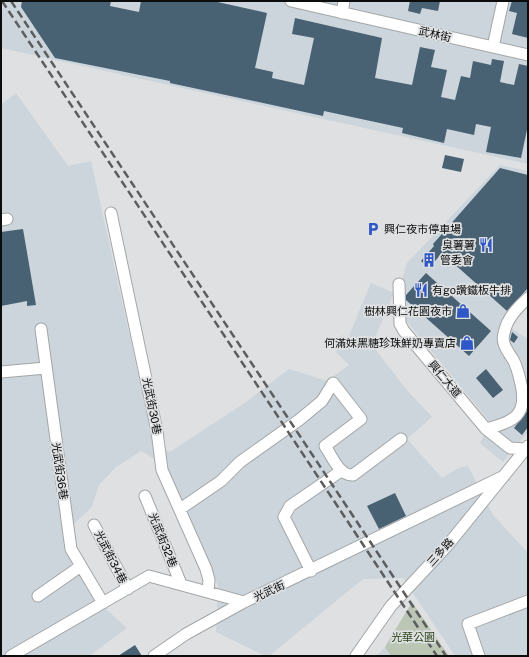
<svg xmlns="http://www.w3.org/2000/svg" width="529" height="657" font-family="'Public Sans','Noto Sans TC',sans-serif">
	<rect width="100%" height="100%" fill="#dee0e2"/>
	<path fill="#ccd5dc" d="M1,1H528V164L1,48Z
		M16,93L68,166L91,161L154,446L170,452L246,402L289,369L327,381L349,365L336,352L342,335L348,338L371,283L394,293L372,345L406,389L432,417L407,439L442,478L458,468L468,466L493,515L528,553V656H455L403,578L363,579L269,656H265L216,632L218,586L166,466L141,451L116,467L99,485L92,507L62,535L97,601L127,628L89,656H1V105Z
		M500,165L528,171V303L509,327L528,339V432L503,462L480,443L490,422L405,319L403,276L407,263Z
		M385,647L391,656H377Z"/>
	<path fill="#bbc7b4" d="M412,602L449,656H391L385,647Z"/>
	<path fill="#486173" d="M22,1H111L110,6L139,12L141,1H213L267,13L255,68L273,72L272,78L304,85L314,38L292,34L295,18L382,38L375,78L412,85L420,47L435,50L431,67L447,70L441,97L455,100L461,76L470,78L473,61L491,65L492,59L504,61L500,82L514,85L519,64L528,66V125L521,158L486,152L491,127L476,124L474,135L447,129L444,143L402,133L403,128L324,111L323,116L170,83V81L55,58L21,7Z
		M410,1H440L438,11L422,8L420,14L408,11Z
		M512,1H528V38L512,34L517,13L509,11Z
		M445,155L464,159L461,172L442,168Z
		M500,168L528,175V288L507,311L442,253L429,268L421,261L434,246L433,244Z
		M23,229L36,305L27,306V301L1,306V232Z
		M426,273L491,331L469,356L406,300V295Z
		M512,332L518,337L514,343L510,340Z
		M486,369L503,390L493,398L476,378Z
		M528,410V427L522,435L514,428Z
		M395,493L406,516L379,529L367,506Z
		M135,645L142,656H118Z"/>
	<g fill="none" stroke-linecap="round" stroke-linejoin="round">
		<defs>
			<path id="minor" d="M291,1L528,55
				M342,13L344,1
				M493,47L503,1
				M111,213L157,431L162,470L206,569L209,580L208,592
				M1,220L7,219
				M399,284L400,324L404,331L486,429L510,448L525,449
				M41,329L71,549L103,603
				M1,372L46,368
				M486,429C514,422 528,415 521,384C519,376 517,365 512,358C507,350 501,343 504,333C507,318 518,307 528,298
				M145,496L181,584
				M180,509L221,481L240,462L299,420L322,401L333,383L361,419L325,446C332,456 339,476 353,475L401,439
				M94,525L128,589
				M311,571L284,517L290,506L341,471
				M38,596L81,566
				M11,656L149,576L244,602L504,476
				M154,656L186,634L244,602
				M356,656L391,606L447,546L528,446
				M479,656L468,624L528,601"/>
		</defs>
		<use href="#minor" stroke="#a3a6a7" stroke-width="13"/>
		<use href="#minor" stroke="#fff" stroke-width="11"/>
		<path stroke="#5c5d5e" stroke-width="2.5" stroke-dasharray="8 4" stroke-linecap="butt" d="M2,1L437,656
			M11,1L446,656"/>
	</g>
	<defs>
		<symbol id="parking-bare" viewBox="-9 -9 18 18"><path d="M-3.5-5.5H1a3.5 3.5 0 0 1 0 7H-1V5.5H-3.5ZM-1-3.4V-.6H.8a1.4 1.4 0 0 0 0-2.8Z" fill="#2f57c7" stroke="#dee0e2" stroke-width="2.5" paint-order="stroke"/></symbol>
		<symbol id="restaurant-bare" viewBox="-9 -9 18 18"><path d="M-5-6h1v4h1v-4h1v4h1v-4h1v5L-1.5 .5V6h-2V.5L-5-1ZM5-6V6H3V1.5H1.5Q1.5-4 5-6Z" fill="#2f57c7" stroke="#dee0e2" stroke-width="2.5" paint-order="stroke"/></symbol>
		<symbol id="building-bare" viewBox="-9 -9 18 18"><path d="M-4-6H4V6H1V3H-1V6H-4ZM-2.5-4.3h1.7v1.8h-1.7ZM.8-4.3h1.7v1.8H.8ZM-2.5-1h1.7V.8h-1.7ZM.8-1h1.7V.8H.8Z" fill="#2f57c7" stroke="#dee0e2" stroke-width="2.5" paint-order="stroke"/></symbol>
		<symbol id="shop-bare" viewBox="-9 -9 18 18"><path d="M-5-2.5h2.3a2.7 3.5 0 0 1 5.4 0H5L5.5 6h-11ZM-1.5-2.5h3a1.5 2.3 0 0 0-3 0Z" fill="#2f57c7" stroke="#dee0e2" stroke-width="2.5" paint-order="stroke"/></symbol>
	</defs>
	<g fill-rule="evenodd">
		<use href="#parking-bare" x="363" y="219" width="20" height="20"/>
		<use href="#restaurant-bare" x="476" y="235" width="20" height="20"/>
		<use href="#building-bare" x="419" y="250" width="20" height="20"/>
		<use href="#restaurant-bare" x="411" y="280" width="20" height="20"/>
		<use href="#shop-bare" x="453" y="301" width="20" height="20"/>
		<use href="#shop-bare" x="457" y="333" width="20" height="20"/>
	</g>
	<g text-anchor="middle" stroke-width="3.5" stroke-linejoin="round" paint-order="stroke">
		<g font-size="11" fill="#0b0c0c" stroke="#dee0e2">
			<text transform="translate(435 34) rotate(13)" y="4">武林街</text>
			<text transform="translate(445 379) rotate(50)" y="4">興仁大道</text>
			<text transform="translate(152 406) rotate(79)" y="4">光武街30巷</text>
			<text transform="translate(60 471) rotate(82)" y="4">光武街36巷</text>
			<text transform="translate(163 540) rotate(68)" y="4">光武街32巷</text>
			<text transform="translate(440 552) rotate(-48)" y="4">三多路</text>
			<text transform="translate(111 557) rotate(63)" y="4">光武街34巷</text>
			<text transform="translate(269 591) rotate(-25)" y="4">光武街</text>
		</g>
		<g font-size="11" fill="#0b0c0c" stroke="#dee0e2" text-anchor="start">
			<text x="384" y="233">興仁夜市停車場</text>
			<text x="475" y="249" text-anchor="end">臭薯薯</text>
			<text x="440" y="264">管委會</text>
			<text x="432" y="294">有go讚鐵板牛排</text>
			<text x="452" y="315" text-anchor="end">樹林興仁花園夜市</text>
			<text x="456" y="347" text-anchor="end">何滿妹黑糖珍珠鮮奶專賣店</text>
		</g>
		<g font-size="11" fill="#2a4319" stroke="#dee0e2">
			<text x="413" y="641">光華公園</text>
		</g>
	</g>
	<rect width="529" height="657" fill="none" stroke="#0b0c0c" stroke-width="4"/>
</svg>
